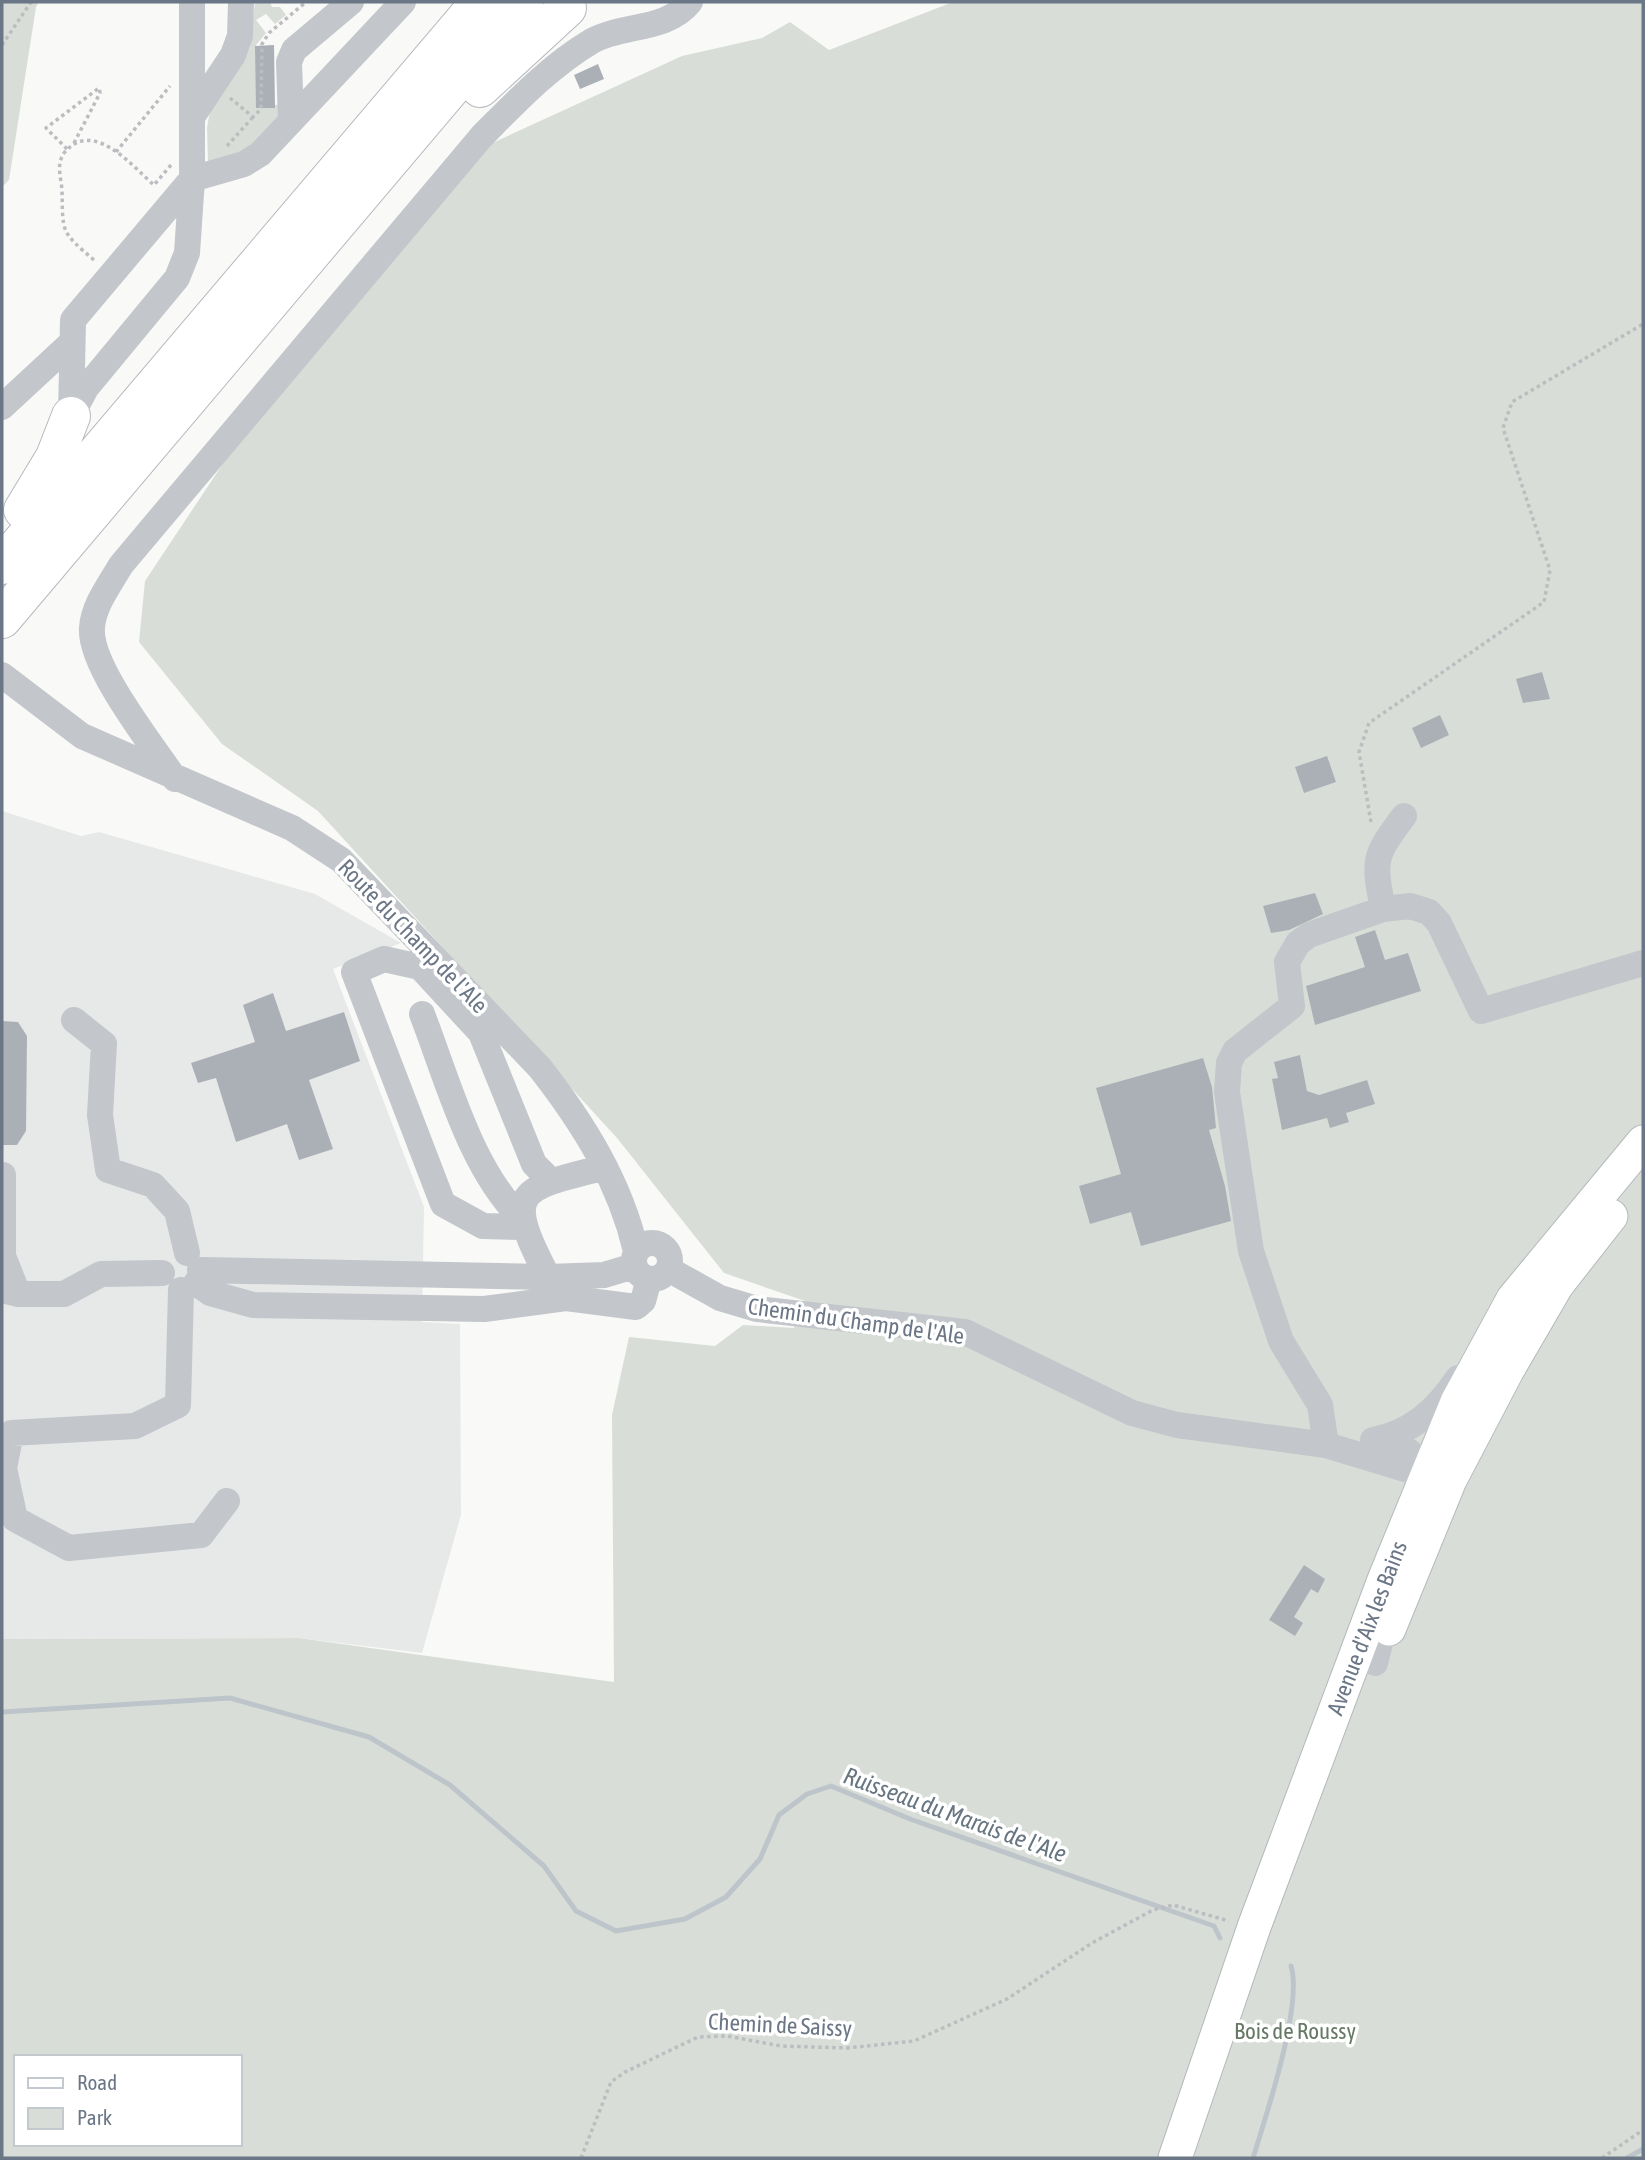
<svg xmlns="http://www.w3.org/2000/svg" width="1645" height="2160" font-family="'Asap Condensed',sans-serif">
	<rect width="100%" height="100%" fill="#f9f9f7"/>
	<path fill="#e7e8e8" d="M2,811L81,836L99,832L315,894L401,943L333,969L424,1207L422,1322L460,1324L461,1515L422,1653L299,1638L2,1639Z"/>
	<path fill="#d8ded7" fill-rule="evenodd" d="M4,2H39L36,7L9,180L2,187V5Z
		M255,2H270L272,7H280L286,15L275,24L266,14L256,20L266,33L256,45L257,108L281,104V113L257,147L208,163L207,128L210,110L250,48Z
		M953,2H1643V2158H2V1639L299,1638L614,1682L612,1415L629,1337L715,1346L743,1325L794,1328L805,1301L724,1273L617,1138L318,811L222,744L139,642L145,581L232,450L488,145L682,56L762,38L790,22L829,50ZM16,2057H240V2144H16Z"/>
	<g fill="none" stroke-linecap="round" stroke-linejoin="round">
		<path stroke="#bdc5cb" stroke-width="5" d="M2,1712L230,1698L369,1737L450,1785L544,1866L576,1911L616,1931L685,1919L726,1897L760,1859L779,1815L807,1794L831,1786L910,1819L1214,1926L1220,1938
			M1253,2158C1266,2116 1303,2005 1291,1966
			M1627,2158L1643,2149"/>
	</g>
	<path fill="#abb0b7" d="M274,45L275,108H256L255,46Z
		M598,64L604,79L580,89L574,75Z
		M1542,672L1550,699L1523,703L1516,679Z
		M1440,715L1449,735L1421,748L1412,728Z
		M1327,756L1336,782L1304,793L1295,767Z
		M1315,893L1323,914L1289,930L1271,933L1263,906Z
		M1375,930L1385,960L1408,953L1421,991L1315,1025L1306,986L1365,967L1355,937Z
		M273,993L286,1031L344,1012L360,1061L309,1080L333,1149L299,1160L287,1124L236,1142L216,1078L198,1083L191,1063L255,1042L243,1005Z
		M2,1021L18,1022L27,1036L26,1131L17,1145H2Z
		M1300,1055L1307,1091L1319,1095L1367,1080L1375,1104L1346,1113L1349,1122L1330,1128L1327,1118L1282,1130L1272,1079L1278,1078L1274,1062Z
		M1203,1058L1212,1087L1216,1128L1209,1130L1225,1186L1231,1221L1141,1246L1131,1212L1090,1224L1079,1186L1121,1174L1096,1088Z
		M1304,1565L1325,1579L1318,1593L1311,1589L1294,1617L1303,1623L1295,1636L1269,1620Z"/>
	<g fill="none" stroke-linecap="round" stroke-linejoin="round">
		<defs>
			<path id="major" d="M1389,1629L1450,1480L1507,1371L1557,1285L1611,1216
				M1175,2158L1254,1927L1384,1580L1457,1402L1513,1299L1643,1142"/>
			<path id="highway" d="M480,88L567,8
				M23,510L55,457L71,416
				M2,565L480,2
				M2,619L524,2"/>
		</defs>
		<use href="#major" stroke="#b4b8bd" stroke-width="35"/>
		<use href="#highway" stroke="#b6b9bd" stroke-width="40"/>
		<path stroke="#bbbdc0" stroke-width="3.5" stroke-dasharray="3.5 3.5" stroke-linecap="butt" d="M2,45L31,2
			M230,98L253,117L261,109L262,44L269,33L306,2
			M227,146L253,117
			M67,149L46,128L99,88L100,93L74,143
			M116,152L170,86
			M94,260C60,231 63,233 62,190C61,177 56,165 64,153C93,118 131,165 154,185L171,165
			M1371,822L1359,752L1369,723L1544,602L1550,570L1503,428L1512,402L1643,324
			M581,2158L611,2082L625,2072L698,2037L727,2036L781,2046L847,2048L914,2041L1007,1999L1092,1943L1153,1910L1173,1905L1229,1921
			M1602,2158L1643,2130"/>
		<path stroke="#c3c6ca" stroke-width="26" d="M192,117L233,55L240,36L241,2
			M291,121L289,62L294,50L351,2
			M2,407L70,344
			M71,416L73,320L192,179L244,164L260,154L403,2
			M71,416L86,388L177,278L187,253L192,179V2
			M2,675L82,736L292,828L341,860L540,1068C583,1123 620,1182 636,1251
			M175,779C153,746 89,666 92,628C93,606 110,584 121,565L482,136C517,101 550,66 592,41C623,24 667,31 690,2
			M1383,909C1373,859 1374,856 1404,816
			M422,1014C448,1081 470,1168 522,1219
			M74,1020L104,1044L100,1115L108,1170L153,1185L177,1211L187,1253
			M3,1175V1256L18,1294
			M523,1227L483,1226L443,1204L354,972L384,959L420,967L481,1033L534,1164L551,1181
			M634 1261a18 18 0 1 1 36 0a18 18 0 1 1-36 0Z
			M668,1269L720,1298L757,1309L965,1332L1132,1413L1177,1425L1326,1445L1425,1475
			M200,1270L548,1277L604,1275L634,1266
			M548,1277C504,1193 515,1189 602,1168
			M196,1283L210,1293L253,1305L484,1309L566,1298L636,1307L643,1301L649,1279
			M2,1290L18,1294H64L101,1274L162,1273
			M181,1290L178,1405L135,1426L11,1433L4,1468L15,1519L69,1548L201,1535L227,1501
			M1377,1439C1408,1447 1416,1451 1427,1482
			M1373,1440C1412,1433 1437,1409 1458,1378
			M1326,1445L1320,1405L1281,1341L1251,1251L1227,1092L1229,1063L1235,1051L1292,1006L1287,962L1298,943L1309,935L1383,909L1410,906L1429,912L1439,923L1481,1011L1643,963
			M1375,1663L1389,1607"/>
		<use href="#major" stroke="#fff" stroke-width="33"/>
		<use href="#highway" stroke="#fff" stroke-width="38"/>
	</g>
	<g text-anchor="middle" stroke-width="7" stroke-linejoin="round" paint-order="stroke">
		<g font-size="23" fill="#6b7686" stroke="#fff">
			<text transform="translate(413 936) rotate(46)" y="8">Route du Champ de l'Ale</text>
			<text transform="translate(856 1321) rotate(8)" y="8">Chemin du Champ de l'Ale</text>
			<text transform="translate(1367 1628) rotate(-69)" y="8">Avenue d'Aix les Bains</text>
			<text transform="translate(780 2025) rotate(3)" y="8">Chemin de Saissy</text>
		</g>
		<g font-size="23" fill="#667965" stroke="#fff">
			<text x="1295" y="2039">Bois de Roussy</text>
		</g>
		<g font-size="24" font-style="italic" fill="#677681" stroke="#fff">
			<text transform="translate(955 1815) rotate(20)" y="8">Ruisseau du Marais de l'Ale</text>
		</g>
	</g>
	<rect width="1645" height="2160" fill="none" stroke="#6b7686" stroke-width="7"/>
	<rect x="14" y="2055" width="228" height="91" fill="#ffffff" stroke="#c4c8cf" stroke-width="2"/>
	<rect x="28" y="2078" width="35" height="10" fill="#ffffff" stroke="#c4c8cf" stroke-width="2"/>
	<text x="77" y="2090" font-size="21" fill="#6b7686">Road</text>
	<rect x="28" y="2108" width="35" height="21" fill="#d8ded7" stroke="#c4c8cf" stroke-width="2"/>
	<text x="77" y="2125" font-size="21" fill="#6b7686">Park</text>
</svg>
